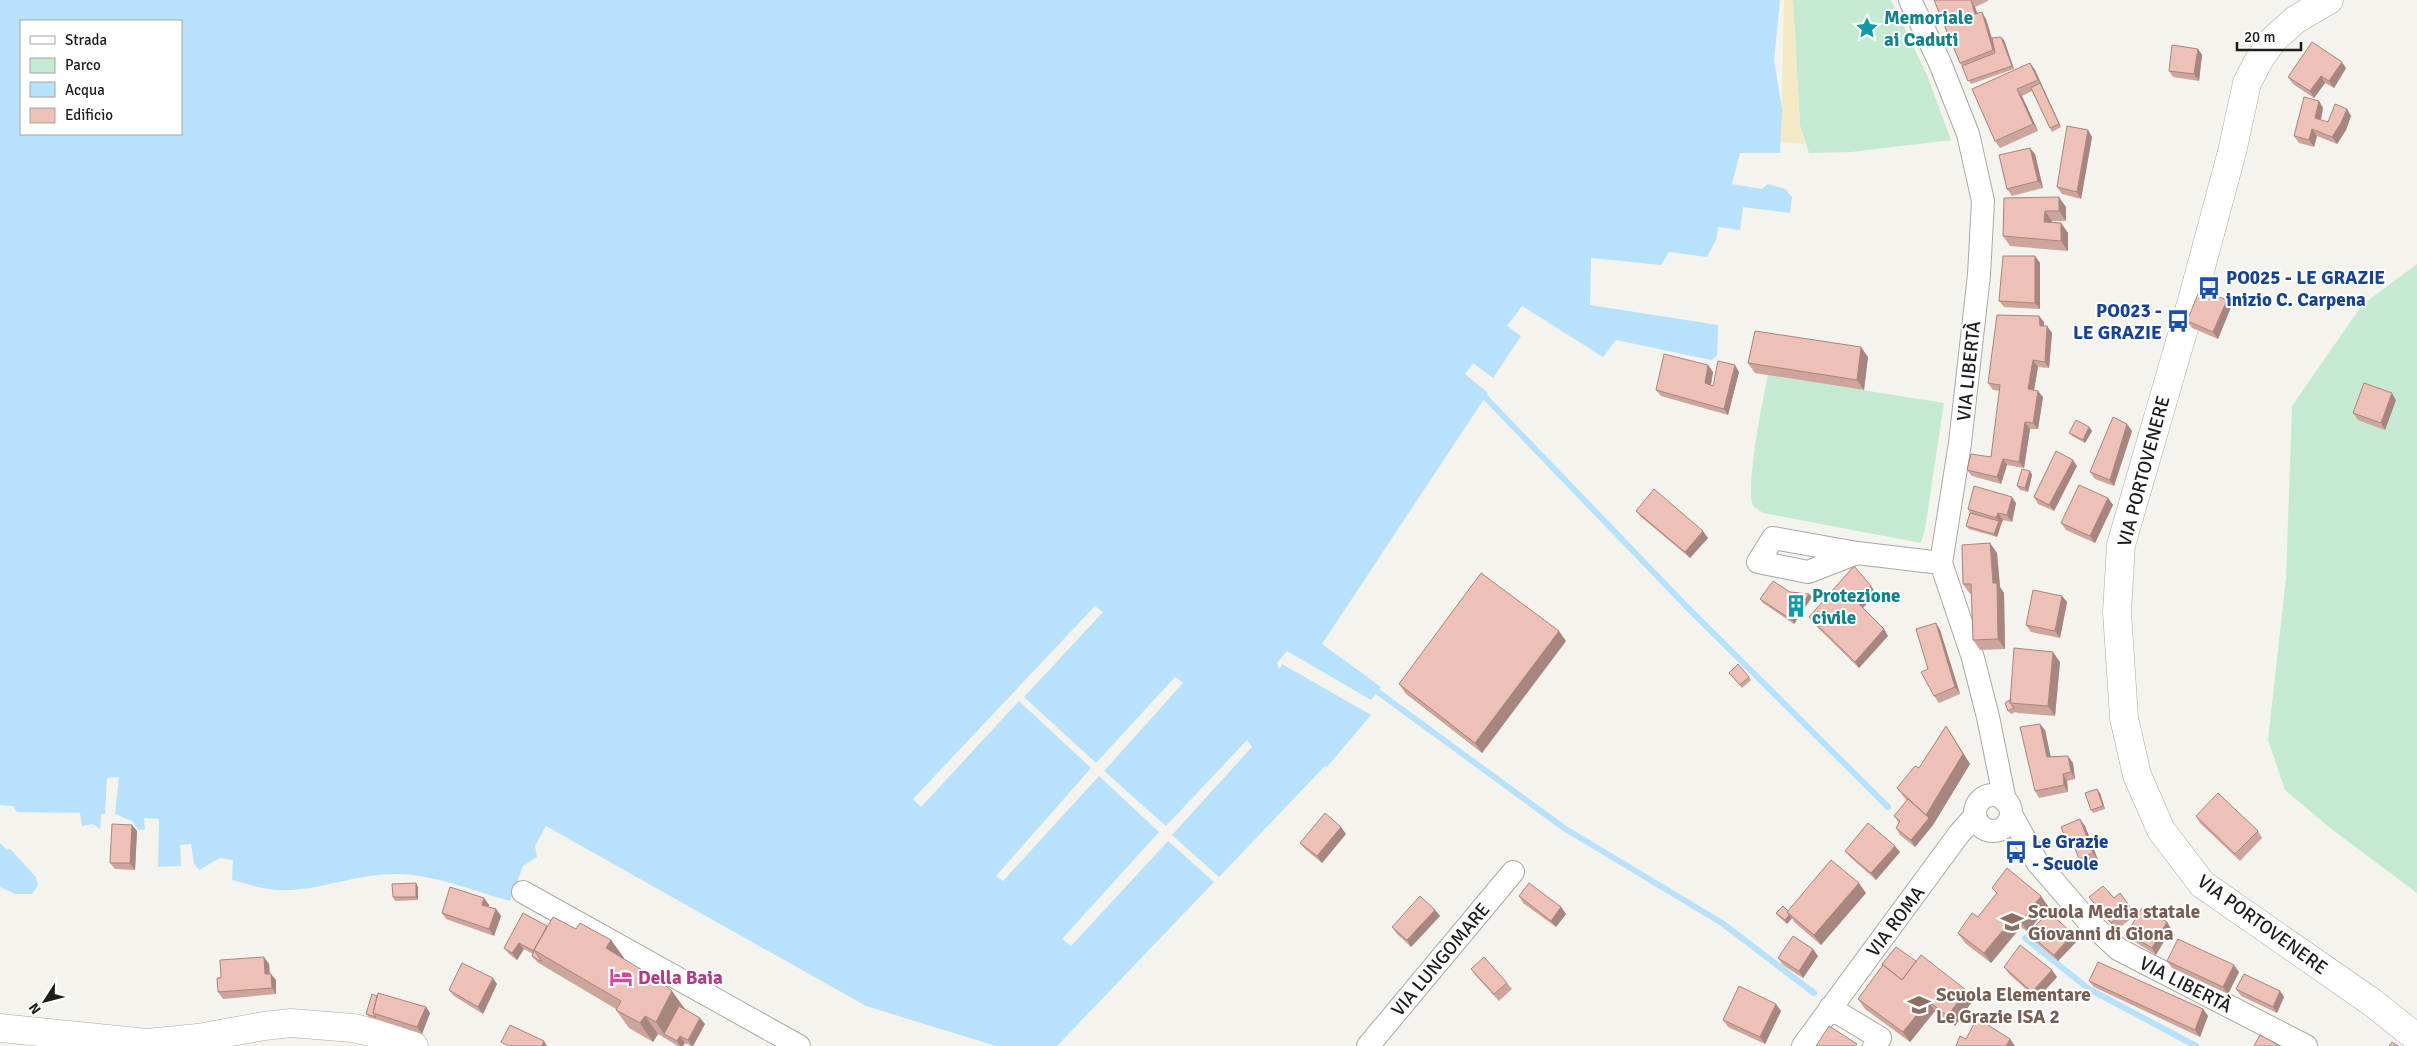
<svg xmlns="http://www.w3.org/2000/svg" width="2417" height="1046" font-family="Signika,sans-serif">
	<rect width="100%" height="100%" fill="#f4f3ee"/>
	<path fill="#c5ead2" d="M1793,0H1891L1927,75L1951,140L1852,152L1809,153L1800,126Z
		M2417,264V893L2330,828L2285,790L2268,740L2286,579L2292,406L2362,305Z
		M1768,375L1944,403L1925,529L1921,543L1763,513L1753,506C1745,490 1763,397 1768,375Z"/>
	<path fill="#f3e9c4" d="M1784,0H1793L1800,126L1805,144L1781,142Z"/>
	<path fill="#b8e1fb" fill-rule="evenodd" d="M0,0H1780L1774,60L1782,109L1780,153H1740L1732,184L1762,189L1768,184L1785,189L1792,197L1790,213L1743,207L1740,230L1718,227L1716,240L1707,257L1669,252L1661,265L1591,258L1590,305L1718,325L1717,356L1711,360L1616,340L1603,357L1522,306L1507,326L1521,336L1493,378L1473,363L1465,374L1488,393L1322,644L1381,687L1371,700L1287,651L1277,663L1279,669L1282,664L1371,715L1327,767L1325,766L1219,877L1172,835L1252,747L1247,740L1166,826L1104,771L1183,683L1175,677L1096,763L1024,697L1103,612L1095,606L913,799L921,807L1019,701L1091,768L996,876L1003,881L1099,776L1159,832L1062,939L1071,946L1168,841L1214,882L1057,1046H996L866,1006L546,826L535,846L537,857L523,866L510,901C474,891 436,875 398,874C357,873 318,892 277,890C261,889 247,884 232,880L233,860L220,858L199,870L194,864L191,844L180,845L181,866L158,867L159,819L144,818L145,830H138L132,821L115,814L119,777L107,778L105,814H101L100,829L93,824L82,826L80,813L17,812L13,806L0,805ZM21,21H181V134H21Z
		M0,843L7,850L10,849L36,877L38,885L32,894H15L0,887Z"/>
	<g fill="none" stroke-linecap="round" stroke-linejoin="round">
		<path stroke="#b8e1fb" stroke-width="6" d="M1485,397L1686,606L1888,807
			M1378,692L1564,828L1722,923L1814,993
			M2025,938L2089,989L2196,1046"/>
		<defs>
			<path id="minor" d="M1910,0L1940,63L1968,134L1983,201L1979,275L1960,443L1941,563L1973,658L1988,717L2005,801
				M1857,553L1808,572L1758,562L1773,538L1857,553L1941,563
				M1975 813a18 18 0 1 1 36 0a18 18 0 1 1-36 0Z
				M2011,814L2037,862L2088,921L2118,949L2306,1046
				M523,892L799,1046
				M1830,1008L1880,1038L1874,1046
				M1368,1046L1513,872
				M1803,1046L1959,834L1975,816"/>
			<path id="secondary" d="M2329,0L2295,20L2273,40L2259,60L2247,83L2232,152L2193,297L2121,545L2117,612L2124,718L2137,775L2161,830L2202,884L2373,1003L2417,1038
				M0,1028L147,1043L198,1038L264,1026L291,1023L353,1028L404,1040L414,1046"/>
		</defs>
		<use href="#minor" stroke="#aaa8a3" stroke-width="24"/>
		<use href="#secondary" stroke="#aaa8a3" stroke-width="29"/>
		<use href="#minor" stroke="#fff" stroke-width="22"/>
		<use href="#secondary" stroke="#fff" stroke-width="28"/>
	</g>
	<path fill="#cea59c" d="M1934,0H1988V1L1975,7L1977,13L1986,19L1992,38L2004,40L2014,69L1971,84L1960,63Z
		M2198,49L2202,55L2199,81L2173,77L2169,71Z
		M2030,63L2035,70L2061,127L2052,132L2050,128L2032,91L2022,96L2038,131L2000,148L1995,141L1972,89Z
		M2346,68L2334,88L2325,83L2314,98L2293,84L2288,77Z
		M2319,101L2323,108L2321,120L2328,122L2347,109L2351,116L2346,130L2337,144L2317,136L2314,147L2299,143L2294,136Z
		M2088,130L2092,137L2081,199L2062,194L2057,187Z
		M2035,154L2043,188L2012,196L2007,189Z
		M2004,198L2066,207V221H2052V222L2061,223L2068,233V251L2010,246L2003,236Z
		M2035,256L2040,263V309L2004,307L1999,301Z
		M2231,307L2218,339L2192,328L2187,321Z
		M2039,316L2044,322V326H2047L2052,333L2049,368L2038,367L2034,390L2043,397L2038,429H2030L2024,468L2007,465L2001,484L1972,476L1967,470L1991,457L2000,391L1993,390L1988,383Z
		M1868,357L1864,390L1755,373L1748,363Z
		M1708,365L1713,372L1711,385L1713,386L1739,372L1728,415L1661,396L1656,390Z
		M2396,400L2385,430L2358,420L2353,413Z
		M2089,427L2092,431L2085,443L2072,436L2069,433Z
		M2132,431L2114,486L2095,479L2090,472Z
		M2077,466L2054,511L2038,504L2034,497Z
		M2030,471L2032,475L2028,492L2020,490L2017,486Z
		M2108,498L2113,505L2095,543L2066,530L2061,523Z
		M2016,503L2012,522L2003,520L1997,537L1969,529L1966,526L1970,513L1968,509Z
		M1636,511L1708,538L1690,558L1641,517Z
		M1997,553L2000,587L2004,593L2005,649L1980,650L1973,640L1971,594H1970L1963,584Z
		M1790,592L1809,594L1812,597L1794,624L1763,603L1760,599Z
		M1876,593L1863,608L1884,629L1888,636L1859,668L1814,624L1809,617Z
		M2062,596L2067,602L2060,638L2031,632L2026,625Z
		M1936,623L1940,630L1960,694L1939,703L1934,696Z
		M1566,641L1482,753L1406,694L1399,684Z
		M2060,662L2055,716L2017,713L2016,712L2011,714L2008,711L2011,699Z
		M1729,673L1749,677L1751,680L1742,688Z
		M1946,726L1970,764L1933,825L1915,847L1900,835L1896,828L1899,823L1894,816L1907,801L1897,788L1919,768Z
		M2045,730L2051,757L2073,763L2075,779L2067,781L2068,792L2039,798L2035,791Z
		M2100,793L2105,809L2093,813L2091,810Z
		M2196,816L2258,831L2262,838L2240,861L2200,823Z
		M132,825L137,831L135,870L115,869L110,863Z
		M2085,826L2098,860L2084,865L2079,859L2075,847L2072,848L2067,841Z
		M1346,834L1322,863L1305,849L1300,843Z
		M1845,851L1900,852L1876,880L1850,857Z
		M418,887V900L395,901L393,897Z
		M1992,888L2048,906L2028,932L2021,927L1991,963L1965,943L1958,933L1978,917L1997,894Z
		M1866,893L1821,945L1794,922L1792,918L1787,924L1779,917L1776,913Z
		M2120,893L2136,915L2116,930L2089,897L2114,898Z
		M1519,896L1561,907L1566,914L1556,927L1523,903Z
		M484,898L489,905L488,907L496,909L501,916L494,936L446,919L442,913Z
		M1435,910L1440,916L1411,947L1397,934L1392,927Z
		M2167,922L2171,929L2156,955L2132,940L2127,933Z
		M547,926L576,929L611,940L624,958L623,959L658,985L685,1009L705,1024L693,1046H691L685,1043L683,1046H678L658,1034L653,1042L629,1028L616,1010V1009L537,962L532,956L533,954L524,949L517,960L509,954L504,948Z
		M2028,933L2078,940L2058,961L2033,940Z
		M1818,956L1803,978L1783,965L1778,958Z
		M2167,961L2239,972L2228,994L2172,968Z
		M269,964L270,974L276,980V994L223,999L218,992L221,978Z
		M2004,967L2057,977L2037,999L2009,974Z
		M1471,969L1507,983L1512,989L1499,1001L1476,976Z
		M2089,981L2203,1009L2208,1016L2200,1037L2094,987Z
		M497,984L483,1014L454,996L449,990Z
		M2236,989L2280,991L2284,997L2277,1013L2241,996Z
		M1858,999L1973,1000L1955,1026L1935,1011L1910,1042L1865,1009Z
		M426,1007L430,1013L422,1034L369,1017L366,1014Z
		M1781,1011L1765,1044L1728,1027L1723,1020Z"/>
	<path fill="#a7867f" d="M1970,0L1975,7L1980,21L1975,14Z
		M1982,12L1986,19L1997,57L1993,50Z
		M2001,37L2004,40L2014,69L2012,66Z
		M2198,49L2202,55L2199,81L2194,74Z
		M2342,62L2346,68L2334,88L2329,81Z
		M2030,63L2035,70L2061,127L2059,124Z
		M2321,76L2325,83L2314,98L2310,91Z
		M2017,89L2022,96L2038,131L2033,124Z
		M2319,101L2323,108L2320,124L2315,118Z
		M2347,109L2351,116L2346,130L2337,144L2332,137Z
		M2312,129L2317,136L2314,147L2309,140Z
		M2088,130L2092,137L2081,199L2077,192Z
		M2030,148L2035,154L2043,188L2038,181Z
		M2059,197L2066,207V221L2059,211Z
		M2045,211L2052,221L2051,232L2044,222Z
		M2061,223L2068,233V251L2061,241Z
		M2035,256L2040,263V309L2035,303Z
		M2227,300L2231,307L2218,339L2213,332Z
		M2039,316L2044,322V332L2040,326Z
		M2047,326L2052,333L2049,368L2045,362Z
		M1861,347L1868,357L1864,390L1857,380Z
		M2033,360L2038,367L2033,396L2028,389Z
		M1708,365L1713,372L1710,390L1705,383Z
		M1735,365L1739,372L1728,415L1724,409Z
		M2038,391L2043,397L2038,429L2033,423Z
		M2392,393L2396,400L2385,430L2381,423Z
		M2025,422L2030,429L2024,468L2019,462Z
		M2127,424L2132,431L2114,486L2110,480Z
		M2089,427L2092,431L2085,443L2083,440Z
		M2003,459L2007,465L2001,484L1997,477Z
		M2073,460L2077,466L2054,511L2049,505Z
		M2030,471L2032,475L2028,492L2025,488Z
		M2012,497L2016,503L2012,522L2007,515Z
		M2108,498L2113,505L2095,543L2090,536Z
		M1998,513L2003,520L2001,524L1996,518Z
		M1999,521L2001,524L1997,537L1994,534Z
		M1703,531L1708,538L1690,558L1685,552Z
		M1990,543L1997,553L2000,587L2004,593L2005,649L1998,639Z
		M1871,586L1876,593L1862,609L1857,602Z
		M1809,594L1812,597L1794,624L1792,620Z
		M2062,596L2067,602L2060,638L2055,631Z
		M1936,623L1940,630L1960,694L1955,687Z
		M1884,629L1888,636L1859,668L1855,662Z
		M1559,631L1566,641L1482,753L1475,743Z
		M2053,652L2060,662L2055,716L2048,706Z
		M2040,724L2045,730L2052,764L2047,757Z
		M1946,726L1970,764L1933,825L1915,847L1911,840L1929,818L1926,815Z
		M2068,756L2073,763L2075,779L2071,772Z
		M2063,774L2067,781L2068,792L2064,785Z
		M2097,789L2100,793L2105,809L2103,806Z
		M2080,819L2085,826L2098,860L2093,853Z
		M132,825L137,831L135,870L130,863Z
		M1341,827L1346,834L1322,863L1317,856Z
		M1895,846L1900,852L1876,880L1871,873Z
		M416,883L418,887V900L416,897Z
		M1859,883L1866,893L1821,945L1814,935Z
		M2041,896L2048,906L2028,932L2021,922Z
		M484,898L489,905L487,911L482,905Z
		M1561,907L1566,914L1556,927L1551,921Z
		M496,909L501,916L494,936L489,929Z
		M1435,910L1440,916L1411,947L1407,940Z
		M1789,915L1792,918L1787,924L1785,920Z
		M2014,917L2021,927L1991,963L1984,953Z
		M2167,922L2171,929L2156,955L2152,948Z
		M2073,934L2078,940L2058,961L2054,955Z
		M611,940L624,958L619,966L606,948Z
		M519,943L524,949L517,960L512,953Z
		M1813,949L1818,956L1803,978L1799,971Z
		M264,957L269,964L270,981L265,974Z
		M2234,965L2239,972L2228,994L2223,987Z
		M2052,970L2057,977L2037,999L2032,992Z
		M271,974L276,980V994L272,988Z
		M652,976L665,995L650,981Z
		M493,978L497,984L483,1014L478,1007Z
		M1966,990L1973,1000L1955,1026L1948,1016Z
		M672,991L685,1009L664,1034L656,1022Z
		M2280,991L2284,997L2277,1013L2273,1007Z
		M1928,1001L1935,1011L1910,1042L1903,1032Z
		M1776,1004L1781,1011L1765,1044L1760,1037Z
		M426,1007L430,1013L422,1034L417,1027Z
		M2203,1009L2208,1016L2200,1037L2195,1030Z
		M645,1016L658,1034L653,1042L640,1023Z
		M700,1018L705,1024L693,1046H692L688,1040Z
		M680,1036L685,1043L683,1046H680L677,1041Z
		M2010,1039L2015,1046H2006Z
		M544,1041L547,1046H542Z"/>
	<path fill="#efc0b5" stroke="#a7867f" d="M1934,0H1971L1975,14L1982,12L1993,50L1960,63Z
		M2001,37L2012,66L1968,81L1962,66L1995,53L1992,38Z
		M2312,42L2342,62L2329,81L2321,76L2310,91L2288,77Z
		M2172,45L2198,49L2194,74L2169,71Z
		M2030,63L2038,80L2017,89L2033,124L1995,141L1972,89Z
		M2040,83L2059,124L2050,128L2031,88Z
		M2304,97L2319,101L2315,118L2328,122L2335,104L2347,109L2341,123L2332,137L2312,129L2309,140L2294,136Z
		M2067,126L2088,130L2077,192L2057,187Z
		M2030,148L2038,181L2007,189L1999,155Z
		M2059,197V211H2045L2044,222L2061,223V241L2003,236L2004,198Z
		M2003,256H2035V303L1999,301Z
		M2200,289L2227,300L2213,332L2187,321Z
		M1997,315L2039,316L2040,326H2047L2045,362L2033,360L2028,389L2038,391L2033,423L2025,422L2019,462L2003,459L1997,477L1967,470L1971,454L1991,457L2000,385L1988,383Z
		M1755,331L1861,347L1857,380L1748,363Z
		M1664,354L1708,365L1705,383L1713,386L1718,361L1735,365L1724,409L1656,390Z
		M2364,383L2392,393L2381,423L2353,413Z
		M2113,417L2127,424L2110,480L2090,472Z
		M2076,420L2089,427L2083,440L2069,433Z
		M2056,451L2073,460L2049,505L2034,497Z
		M2022,469L2030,471L2025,488L2017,486Z
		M2079,485L2108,498L2090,536L2061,523Z
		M1974,486L2012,497L2007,515L1998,513L1996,518L1968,509Z
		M1654,489L1703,531L1685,552L1636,511Z
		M1970,513L1999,521L1994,534L1966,526Z
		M1990,543L1993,583H1997L1998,639L1973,640L1971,584H1963L1962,545Z
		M1854,566L1871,586L1857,602L1884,629L1855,662L1809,617Z
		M1481,573L1559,631L1475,743L1399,684Z
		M1773,581L1790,592L1809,594L1792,620L1760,599Z
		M2033,590L2062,596L2055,631L2026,625Z
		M1936,623L1955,687L1934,696L1921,672L1928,669L1916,629Z
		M2014,648L2053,652L2048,706L2010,703Z
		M1738,664L1749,677L1740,685L1729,673Z
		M2011,699L2010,703L2014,708L2008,711L2005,703Z
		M2040,724L2047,757L2068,756L2071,772L2063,774L2064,785L2035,791L2020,727Z
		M1946,726L1963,754L1926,815L1897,788L1915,766L1919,768Z
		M2097,789L2103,806L2091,810L2085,793Z
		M2218,793L2258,831L2235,854L2196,816Z
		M1908,799L1929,818L1911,840L1896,828L1900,821L1894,816Z
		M1325,813L1341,827L1317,856L1300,843Z
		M2080,819L2093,853L2079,859L2072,840L2067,841L2061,827Z
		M1868,823L1895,846L1871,873L1845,851Z
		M112,824L132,825L130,863H110Z
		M1831,860L1859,883L1814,935L1787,912Z
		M2007,868L2041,896L2021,922L2014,917L1984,953L1958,933L1972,913L1978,917L1997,893L1992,888Z
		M416,883V897H393L392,884Z
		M1529,883L1561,907L1551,921L1519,896Z
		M2103,886L2114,898L2120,893L2131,908L2111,923L2089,897Z
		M450,887L484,898L482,905L496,909L489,929L442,913Z
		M1420,896L1435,910L1407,940L1392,927Z
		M1783,906L1788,911L1787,912L1789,915L1785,920L1776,913Z
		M2142,908L2167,922L2152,948L2127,933Z
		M2049,912L2073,934L2054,955L2028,933Z
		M523,913L547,926L534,950L542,962L532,956L534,951L519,943L512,953L504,948Z
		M553,917L576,929L580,923L611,940L606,948L652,976L650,981L658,985L661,982L672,991L656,1022L645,1016L640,1023L616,1010L621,1001L534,950Z
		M1793,936L1813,949L1799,971L1778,958Z
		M2178,939L2234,965L2223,987L2167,961Z
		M2020,945L2052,970L2032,992L2004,967Z
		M1896,947L1916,961L1902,980L1882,964Z
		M1921,955L1966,990L1948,1016L1928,1001L1903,1032L1858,999L1883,965L1902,980Z
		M264,957L265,974H271L272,988L218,992L217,978H221L220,960Z
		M1484,957L1507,983L1494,994L1471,969Z
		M2098,962L2203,1009L2195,1030L2089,981Z
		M462,963L493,978L478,1007L449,990Z
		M2244,974L2280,991L2273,1007L2236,989Z
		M1739,986L1776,1004L1760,1037L1723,1020Z
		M378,993L426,1007L417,1027L373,1013Z
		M372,994L377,996L373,1013L376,1017L366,1014Z
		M679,1006L700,1018L688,1040L680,1036L677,1041L664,1034Z
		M1977,1018L2010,1039L2006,1046H1956L1960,1036L1966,1039Z
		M510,1025L544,1041L542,1046H509L501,1042Z
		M1829,1026L1857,1044L1855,1046H1816Z
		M2260,1035L2280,1046H2254Z
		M2392,1042L2398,1046H2389Z"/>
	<defs>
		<symbol id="sight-bare" viewBox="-9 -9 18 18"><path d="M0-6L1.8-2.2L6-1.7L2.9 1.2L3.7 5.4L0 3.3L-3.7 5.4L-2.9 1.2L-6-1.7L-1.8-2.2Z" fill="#0f9aa8" stroke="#fff" stroke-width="2.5" paint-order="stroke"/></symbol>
		<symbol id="bus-bare" viewBox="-9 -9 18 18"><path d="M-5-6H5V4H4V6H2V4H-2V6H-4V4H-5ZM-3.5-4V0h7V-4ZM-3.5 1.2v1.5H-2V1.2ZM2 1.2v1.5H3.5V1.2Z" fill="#1a4fb4" stroke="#fff" stroke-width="2.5" paint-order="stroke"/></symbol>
		<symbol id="building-bare" viewBox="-9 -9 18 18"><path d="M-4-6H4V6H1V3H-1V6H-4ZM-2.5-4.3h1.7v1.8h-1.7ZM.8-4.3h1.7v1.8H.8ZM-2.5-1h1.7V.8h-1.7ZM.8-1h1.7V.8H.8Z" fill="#0f9aa8" stroke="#fff" stroke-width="2.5" paint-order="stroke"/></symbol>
		<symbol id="school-bare" viewBox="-9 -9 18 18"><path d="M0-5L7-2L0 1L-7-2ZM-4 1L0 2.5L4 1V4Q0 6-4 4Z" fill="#8d6e63" stroke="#fff" stroke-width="2.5" paint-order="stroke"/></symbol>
		<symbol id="hotel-bare" viewBox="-9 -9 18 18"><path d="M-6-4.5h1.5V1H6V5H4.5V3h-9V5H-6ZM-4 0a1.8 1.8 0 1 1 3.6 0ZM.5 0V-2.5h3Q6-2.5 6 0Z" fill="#d1479c" stroke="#fff" stroke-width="2.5" paint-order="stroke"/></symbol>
	</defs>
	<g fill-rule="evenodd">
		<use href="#sight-bare" x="1851" y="12" width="32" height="32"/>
		<use href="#bus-bare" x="2193" y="272" width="32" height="32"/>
		<use href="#bus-bare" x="2162" y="305" width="32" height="32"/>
		<use href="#building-bare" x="1780" y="590" width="32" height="32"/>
		<use href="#bus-bare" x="2000" y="836" width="32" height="32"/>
		<use href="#school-bare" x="1996" y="906" width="32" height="32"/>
		<use href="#hotel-bare" x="605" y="961" width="32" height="32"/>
		<use href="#school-bare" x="1903" y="989" width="32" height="32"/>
	</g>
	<g text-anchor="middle" stroke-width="4" stroke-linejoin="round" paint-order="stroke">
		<g font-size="19" font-weight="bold" fill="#0d838f" stroke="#fff" text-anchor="start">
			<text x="1884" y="24">Memoriale<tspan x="1884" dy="22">ai Caduti</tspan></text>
			<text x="1812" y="602">Protezione<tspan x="1812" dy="22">civile</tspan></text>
		</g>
		<g font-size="19" font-weight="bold" fill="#164399" stroke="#fff" text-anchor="start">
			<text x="2226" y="284">PO025 - LE GRAZIE<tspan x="2226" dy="22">inizio C. Carpena</tspan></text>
			<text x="2162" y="317" text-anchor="end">PO023 -<tspan x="2162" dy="22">LE GRAZIE</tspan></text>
			<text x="2032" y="848">Le Grazie<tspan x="2032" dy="22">- Scuole</tspan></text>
		</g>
		<g font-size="19" fill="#1d1d1b" stroke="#fff">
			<text transform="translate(1968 371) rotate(-84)" y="7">VIA LIBERTÀ</text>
			<text transform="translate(2143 471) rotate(-75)" y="7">VIA PORTOVENERE</text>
			<text transform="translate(1895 921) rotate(-53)" y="7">VIA ROMA</text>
			<text transform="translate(2263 924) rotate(36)" y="7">VIA PORTOVENERE</text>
			<text transform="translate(1440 959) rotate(-50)" y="7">VIA LUNGOMARE</text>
			<text transform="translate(2186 984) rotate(27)" y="7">VIA LIBERTÀ</text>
		</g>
		<g font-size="19" font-weight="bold" fill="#785e54" stroke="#fff" text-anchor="start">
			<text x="2028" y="918">Scuola Media statale<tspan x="2028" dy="22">Giovanni di Giona</tspan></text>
			<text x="1936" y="1001">Scuola Elementare<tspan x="1936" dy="22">Le Grazie ISA 2</tspan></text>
		</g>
		<g font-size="19" font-weight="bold" fill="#b23c85" stroke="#fff" text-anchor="start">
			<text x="638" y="984">Della Baia</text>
		</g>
	</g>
	<rect x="20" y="20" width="162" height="115" fill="#ffffff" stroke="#a5a5a4"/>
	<rect x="30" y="36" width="25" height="8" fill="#ffffff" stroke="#a5a5a4"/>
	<text x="65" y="45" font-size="15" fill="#1d1d1b">Strada</text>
	<rect x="30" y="58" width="25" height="15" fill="#c5ead2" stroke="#a5a5a4"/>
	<text x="65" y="70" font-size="15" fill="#1d1d1b">Parco</text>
	<rect x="30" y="82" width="25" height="15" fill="#b8e1fb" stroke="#a5a5a4"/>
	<text x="65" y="95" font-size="15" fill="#1d1d1b">Acqua</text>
	<rect x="30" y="108" width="25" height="15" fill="#efc0b5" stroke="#a5a5a4"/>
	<text x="65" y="120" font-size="15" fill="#1d1d1b">Edificio</text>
	<g transform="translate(45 1001) rotate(234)" stroke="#ffffff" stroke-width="4" paint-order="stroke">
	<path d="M0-4L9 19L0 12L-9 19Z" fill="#1d1d1b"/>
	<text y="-8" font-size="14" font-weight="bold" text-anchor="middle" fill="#1d1d1b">N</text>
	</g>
	<path d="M2237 42v8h64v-8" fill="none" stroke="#1d1d1b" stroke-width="2.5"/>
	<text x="2244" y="42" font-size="15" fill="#1d1d1b" stroke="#ffffff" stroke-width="4" paint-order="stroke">20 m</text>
</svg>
